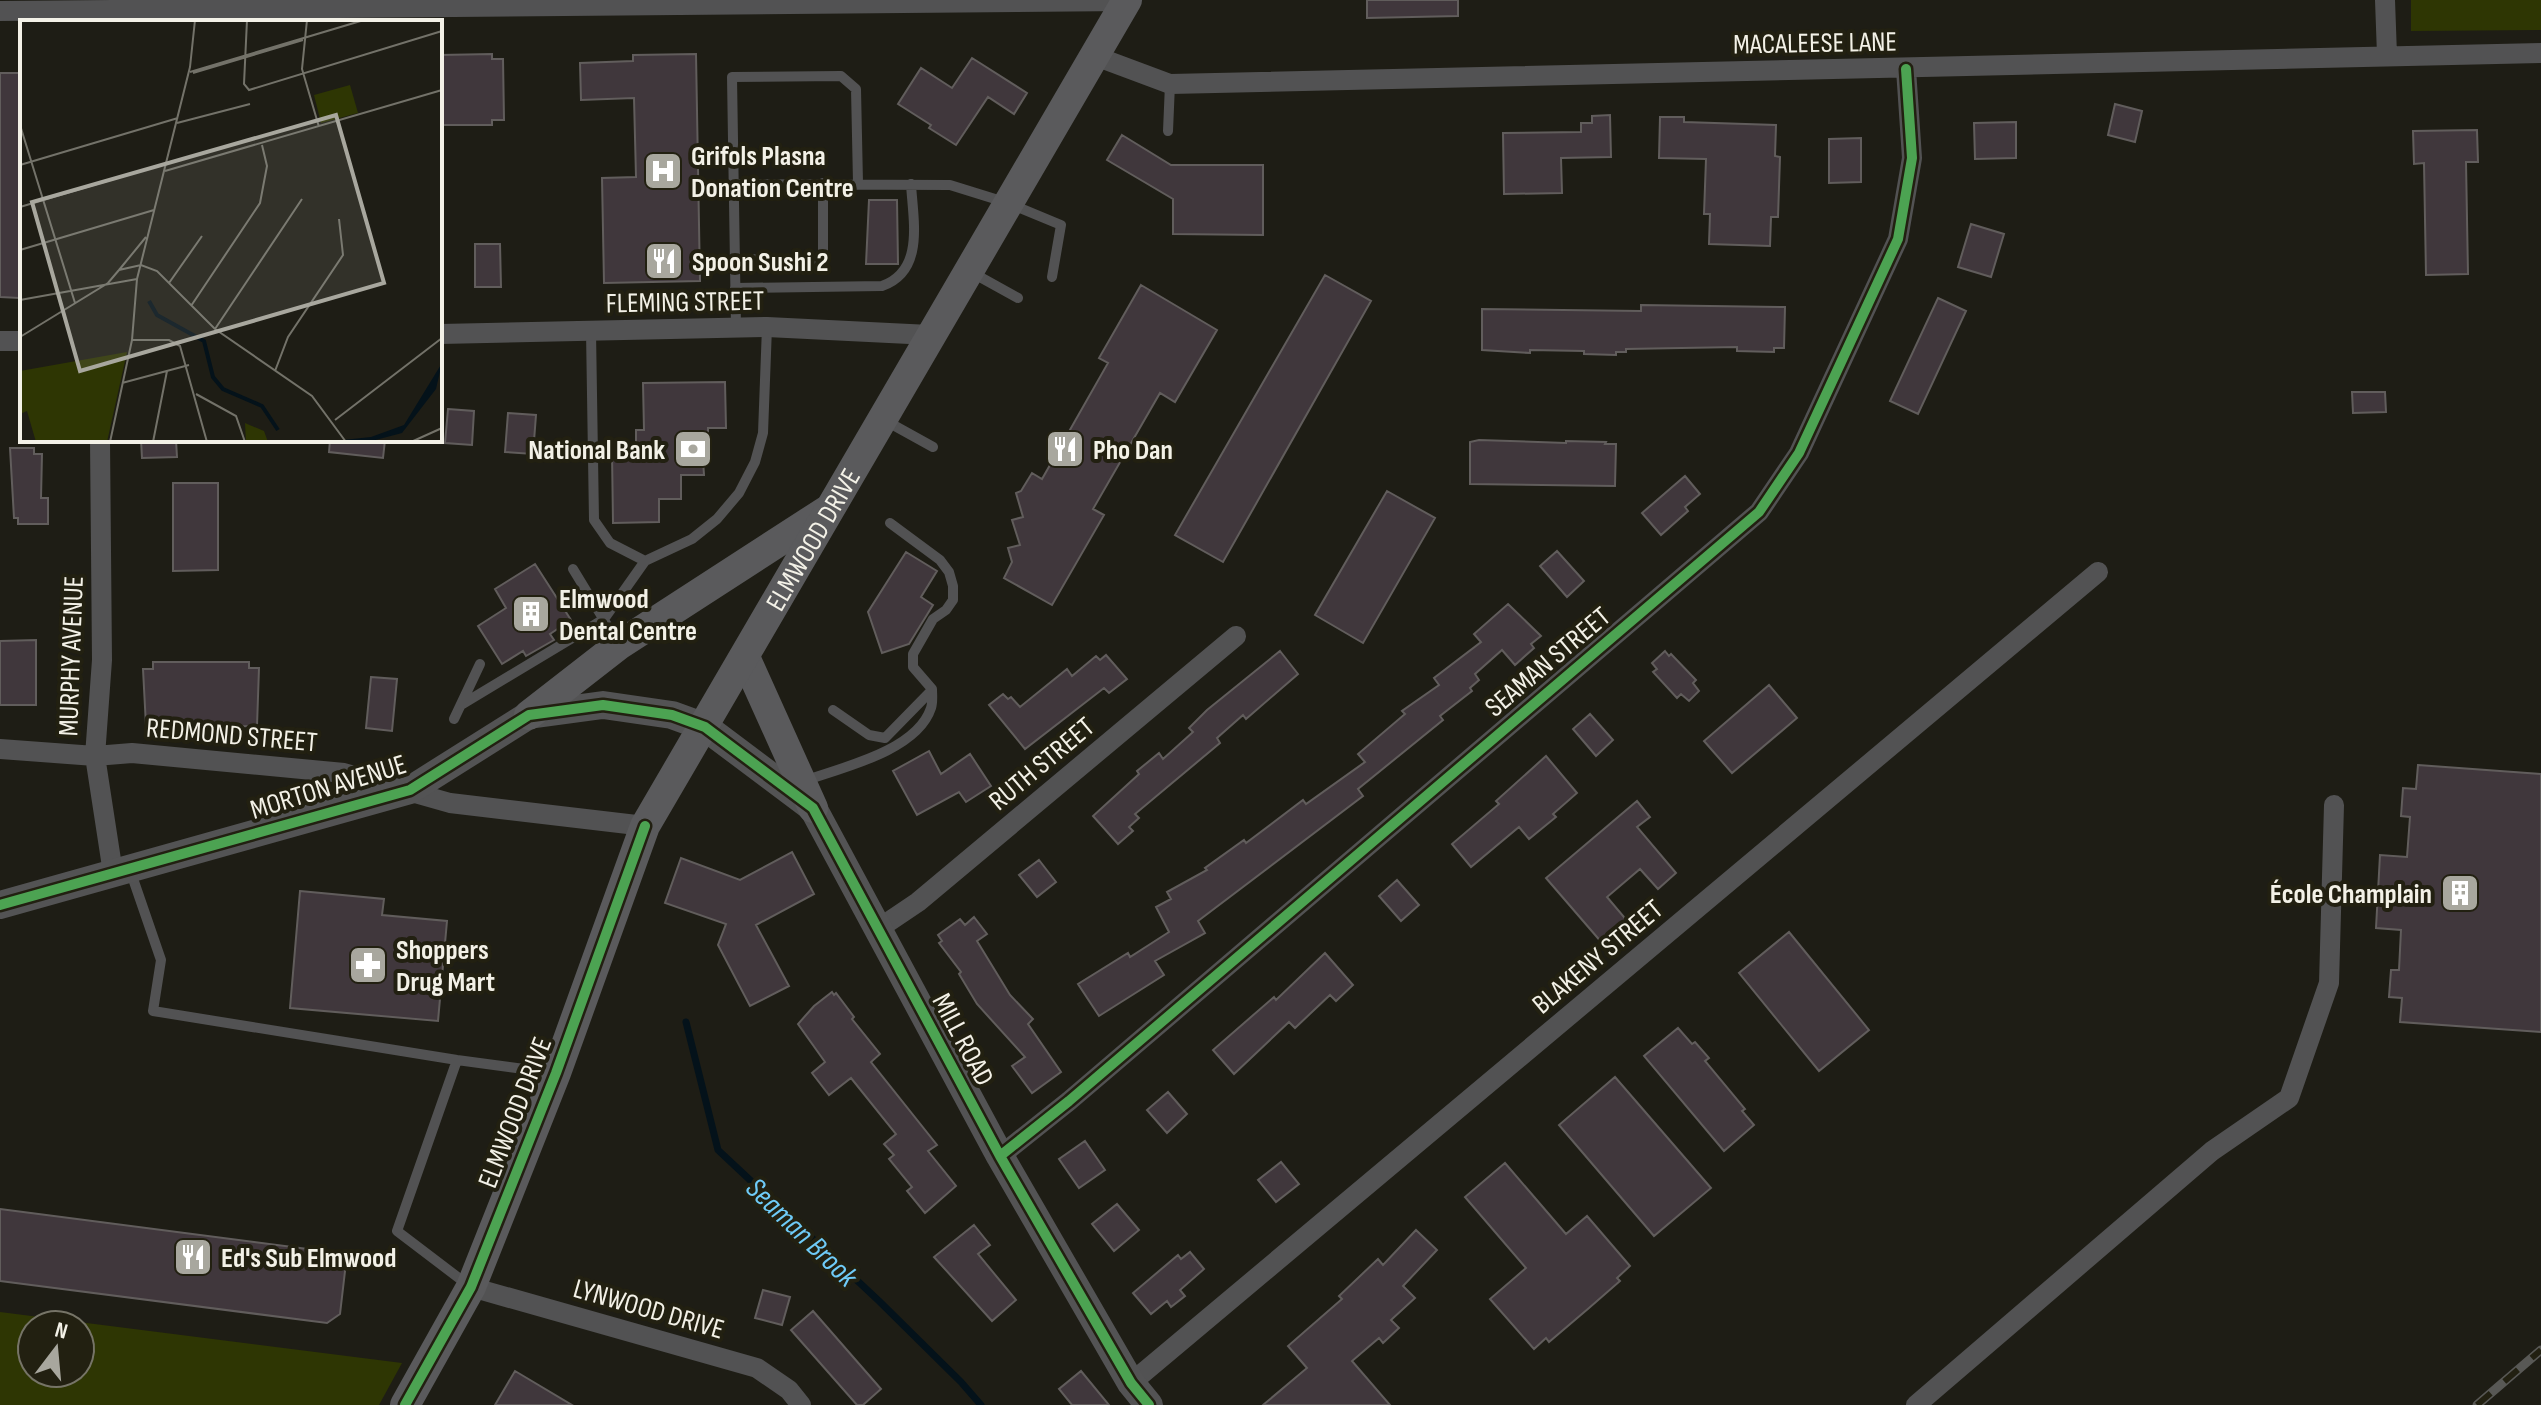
<svg xmlns="http://www.w3.org/2000/svg" width="2541" height="1405" font-family="'Sofia Sans Condensed',sans-serif">
	<rect width="100%" height="100%" fill="#1e1d15"/>
	<path fill="#2e3603" fill-rule="evenodd" d="M2411,0H2541V30L2411,31Z
		M0,1312L402,1363L379,1405H0ZM32,1325H80V1373H32Z"/>
	<g fill="none" stroke-linecap="round" stroke-linejoin="round">
		<path stroke="#04121a" stroke-width="7" d="M686,1022L718,1150L879,1301L961,1382L981,1405"/>
	</g>
	<path fill="#40373c" stroke="#615d5c" stroke-width="2" d="M1367,0H1458V16L1367,18Z
		M492,54V59H503L504,120H492V125H440V55Z
		M696,54L700,281L604,283L602,178L636,177L634,98L581,100L580,63L633,61V55Z
		M972,58L1027,93L1014,114L988,97L956,145L929,128L931,125L898,104L921,68L952,88Z
		M0,73H22V250L19,298L0,297Z
		M2115,104L2142,111L2135,142L2108,135Z
		M1610,115L1611,157L1561,158L1562,193L1504,194L1503,133L1581,132V123H1592V116Z
		M1660,117H1684V122L1776,125L1775,156L1780,157L1778,217H1771L1770,246L1709,244L1710,214H1704L1706,159L1659,158Z
		M2016,122V158L1975,159L1974,123Z
		M2477,130L2478,162H2466L2468,274L2426,275L2424,163L2414,164L2413,131Z
		M1122,135L1171,165H1263V235L1173,234V199L1107,160Z
		M1861,138V182L1829,183V139Z
		M869,200H897L898,264H866Z
		M1971,224L2004,234L1991,277L1958,267Z
		M475,244H500L501,287H475Z
		M1325,275L1371,301L1223,562L1175,535Z
		M1141,285L1217,330L1175,402L1160,393L1093,509L1104,515L1052,605L1004,578L1012,562L1008,548L1020,545L1012,520L1023,517L1016,493L1021,491L1032,473L1042,479L1108,363L1099,358Z
		M1938,298L1966,311L1918,414L1890,401Z
		M1641,305L1785,307L1784,348H1774V352L1737,351V347L1626,349V352H1616V355L1584,354V351L1530,350V353L1482,350V309L1641,311Z
		M725,382L726,428H708V460H703L704,475H681V499H659V522L613,523L612,453L636,452V430H644L643,383Z
		M2352,392H2385L2386,412L2353,413Z
		M448,409L474,411L472,445L445,443Z
		M508,413L536,415L533,454L505,452Z
		M141,440H176L177,457L142,458Z
		M330,440H385L383,458L329,452Z
		M1479,440L1566,443V441L1606,442L1605,444H1616L1615,486L1470,484V442Z
		M10,448H34V454H42L41,498H48V524H18V518H14Z
		M1685,476L1700,494L1685,507L1688,511L1661,535L1642,513Z
		M173,483H218V570L173,571Z
		M1387,491L1435,518L1363,643L1315,615Z
		M1557,551L1584,581L1567,597L1540,566Z
		M906,552L937,571L921,597L933,605L909,644L882,653L868,612Z
		M535,564L571,620L550,634L554,640L526,656L523,651L502,664L478,626L506,608L495,589Z
		M1508,604L1541,636L1531,644L1534,648L1515,665L1502,650L1475,674L1479,680L1470,688L1472,691L1440,716L1443,720L1358,789L1363,796L1198,921L1205,933L1155,961L1164,975L1099,1016L1078,984L1128,953L1130,957L1169,932L1156,907L1171,899L1167,892L1207,870L1205,868L1244,840L1246,843L1303,800L1306,804L1365,762L1358,754L1405,714L1402,711L1439,685L1434,678L1481,642L1474,634Z
		M36,640V705H0V641Z
		M1280,651L1298,674L1246,719L1243,715L1217,738L1220,743L1135,814L1139,818L1129,827L1133,831L1118,844L1093,816L1139,774L1137,771L1159,753L1163,759L1193,732L1189,728L1207,710Z
		M1665,651L1669,656L1671,654L1696,680L1693,683L1699,691L1689,701L1681,694L1677,698L1653,672L1657,669L1652,663Z
		M1106,655L1127,679L1109,693L1104,688L1025,749L989,705L1003,694L1008,699L1011,697L1020,707L1067,669L1072,676L1096,656L1100,660Z
		M153,662H249V668H259L257,726L157,728L146,726L143,669H153Z
		M371,677L397,679L392,731L366,728Z
		M1769,685L1797,718L1732,773L1704,741Z
		M1590,714L1613,740L1596,756L1573,729Z
		M929,751L941,774L970,754L991,786L966,802L959,792L917,815L893,771Z
		M1546,756L1577,793L1553,814L1556,817L1529,839L1519,827L1471,867L1452,844L1499,804L1496,801Z
		M2418,765L2541,774V1032L2400,1022L2402,998L2389,997L2391,970H2399L2401,930L2376,928L2380,855L2407,857L2410,817L2401,816L2403,788L2416,789Z
		M1637,801L1650,817L1637,827L1676,873L1658,889L1640,869L1607,897L1635,930L1609,951L1546,878Z
		M792,852L814,894L756,925L789,986L750,1006L718,945L726,924L665,903L681,858L740,880Z
		M1039,860L1056,882L1037,897L1019,875Z
		M1397,880L1419,905L1401,921L1379,896Z
		M300,891L384,899L382,915L447,921L438,1021L290,1008Z
		M974,917L987,934L977,941L1010,995L1033,1019L1028,1024L1061,1072L1032,1093L1012,1066L1025,1057L977,1004L959,974L961,972L939,943L942,941L938,935L960,919L965,925Z
		M1789,932L1869,1030L1819,1071L1739,973Z
		M1325,953L1353,985L1336,1001L1330,995L1295,1028L1289,1022L1234,1074L1213,1050L1274,997L1276,1000Z
		M832,992L834,995L836,993L854,1017L852,1019L880,1054L871,1062L937,1145L928,1151L956,1186L925,1213L907,1191L912,1187L889,1159L894,1155L884,1144L896,1134L851,1078L829,1095L812,1073L825,1062L798,1024L814,1006Z
		M1678,1028L1692,1044L1695,1042L1709,1058L1705,1061L1745,1109L1742,1111L1754,1125L1724,1151L1644,1056Z
		M1615,1077L1711,1188L1654,1236L1559,1125Z
		M1168,1092L1187,1114L1167,1133L1147,1110Z
		M1085,1141L1105,1170L1079,1188L1059,1159Z
		M1281,1162L1299,1184L1276,1202L1258,1180Z
		M1505,1163L1566,1234L1587,1216L1630,1266L1617,1278L1620,1281L1589,1308L1549,1342L1546,1338L1534,1349L1490,1299L1526,1268L1465,1197Z
		M1117,1204L1139,1230L1114,1251L1092,1224Z
		M0,1209L347,1254L340,1314L327,1323L0,1281Z
		M974,1225L990,1245L978,1254L1016,1300L992,1321L934,1257Z
		M1416,1230L1437,1250L1403,1286L1415,1298L1391,1320L1399,1328L1383,1343L1379,1338L1352,1361L1390,1405H1263L1307,1368L1288,1346L1342,1299L1339,1296L1378,1259L1383,1265Z
		M1190,1252L1204,1269L1180,1290L1185,1296L1171,1307L1167,1301L1151,1314L1133,1293L1178,1255L1181,1259Z
		M763,1290L790,1297L782,1325L755,1318Z
		M813,1311L881,1389L863,1405H857L791,1330Z
		M515,1371L572,1405H495Z
		M1081,1371L1109,1405H1072L1059,1389Z"/>
	<g fill="none" stroke-linecap="round" stroke-linejoin="round">
		<path stroke="#525253" stroke-width="10" d="M1168,131L1170,84
			M733,184L950,185L1008,203L1061,225L1052,277
			M735,259L823,260V183
			M971,272L1018,298
			M735,288L882,286C925,271 913,220 911,184
			M736,327L732,77L841,76L856,89L858,183
			M591,331L594,520L610,543L645,561
			M886,421L933,447
			M573,569L618,643
			M461,705L604,619L645,561L692,539L717,519L739,493L755,462L763,433L767,327
			M833,710L869,735L885,738L931,691
			M454,719L480,664
			M803,781C841,768 917,751 931,708C933,702 932,694 932,689L913,667V654L933,619L946,610L953,600V586L949,572L940,560L890,523
			M130,870L161,960L153,1011L457,1060L554,1073
			M457,1060L397,1231L468,1285"/>
		<path stroke="#525253" stroke-width="20" d="M2385,0L2387,55
			M0,11L1127,1
			M1095,56L1170,84L2541,53
			M440,334L767,327L930,335
			M0,341H22
			M100,440L102,660L95,756L113,873
			M0,749L95,756L132,753L344,773L450,803L645,826
			M878,929L918,902L1236,636
			M1000,1156L1069,1101L1759,512L1799,453L1898,239L1912,158L1906,69
			M471,1287L757,1368L789,1390L801,1405
			M1131,1383L2098,572
			M1916,1405L2212,1151L2289,1098L2329,983L2334,805"/>
		<path stroke="#535354" stroke-width="28" d="M0,905L410,790L529,715L603,705L672,715L705,727L813,808L1000,1156L1131,1383L1149,1405"/>
		<g stroke="#5a5a5c" stroke-width="30">
			<path d="M745,657L813,808"/>
			<path d="M529,715L619,645L826,511"/>
			<path id="s1" d="M405,1405L471,1287L556,1073L645,826L1127,0"/>
		</g>
		<defs>
			<path id="rail" d="M2477,1405L2541,1350"/>
		</defs>
		<use href="#rail" stroke="#585855" stroke-width="9"/>
		<use href="#rail" stroke="#222011" stroke-width="6" stroke-dasharray="18" stroke-linecap="butt"/>
		<defs>
			<path id="cycleway" d="M0,905L410,790L529,715L603,705L672,715L705,727L813,808L1000,1156L1131,1383L1149,1405
				M1000,1156L1069,1101L1759,512L1799,453L1898,239L1912,158L1906,69
				M405,1405L471,1287L556,1073L645,826"/>
		</defs>
		<use href="#cycleway" stroke="#222011" stroke-width="15"/>
		<use href="#cycleway" stroke="#4ca352" stroke-width="10"/>
	</g>
	<defs>
		<symbol id="hospital-square" viewBox="-11 -11 22 22"><rect x="-9" y="-9" width="18" height="18" rx="4" fill="#a8a79e" stroke="#222011"/><path d="M-5-5h3v3.5h4V-5h3V5h-3V1.5h-4V5h-3Z" fill="#fff"/></symbol>
		<symbol id="restaurant-square" viewBox="-11 -11 22 22"><rect x="-9" y="-9" width="18" height="18" rx="4" fill="#a8a79e" stroke="#222011"/><path d="M-5-6h1v4h1v-4h1v4h1v-4h1v5L-1.5 .5V6h-2V.5L-5-1ZM5-6V6H3V1.5H1.5Q1.5-4 5-6Z" fill="#fff"/></symbol>
		<symbol id="bank-square" viewBox="-11 -11 22 22"><rect x="-9" y="-9" width="18" height="18" rx="4" fill="#a8a79e" stroke="#222011"/><path d="M-6-4H6V4H-6ZM0-2.3a2.3 2.3 0 1 0 0 4.6a2.3 2.3 0 1 0 0-4.6Z" fill="#fff"/></symbol>
		<symbol id="building-square" viewBox="-11 -11 22 22"><rect x="-9" y="-9" width="18" height="18" rx="4" fill="#a8a79e" stroke="#222011"/><path d="M-4-6H4V6H1V3H-1V6H-4ZM-2.5-4.3h1.7v1.8h-1.7ZM.8-4.3h1.7v1.8H.8ZM-2.5-1h1.7V.8h-1.7ZM.8-1h1.7V.8H.8Z" fill="#fff"/></symbol>
		<symbol id="pharmacy-square" viewBox="-11 -11 22 22"><rect x="-9" y="-9" width="18" height="18" rx="4" fill="#a8a79e" stroke="#222011"/><path d="M-2-6h4v4h4v4h-4v4h-4v-4h-4v-4h4Z" fill="#fff"/></symbol>
	</defs>
	<g fill-rule="evenodd">
		<use href="#hospital-square" x="641" y="149" width="44" height="44"/>
		<use href="#restaurant-square" x="642" y="239" width="44" height="44"/>
		<use href="#bank-square" x="671" y="427" width="44" height="44"/>
		<use href="#restaurant-square" x="1043" y="427" width="44" height="44"/>
		<use href="#building-square" x="509" y="592" width="44" height="44"/>
		<use href="#building-square" x="2438" y="871" width="44" height="44"/>
		<use href="#pharmacy-square" x="346" y="943" width="44" height="44"/>
		<use href="#restaurant-square" x="171" y="1235" width="44" height="44"/>
	</g>
	<g text-anchor="middle" stroke-width="8" stroke-linejoin="round" paint-order="stroke">
		<g font-size="28" fill="#f3f1e7" stroke="#222011">
			<text transform="translate(1815 42) rotate(-1)" y="10">MACALEESE LANE</text>
			<text transform="translate(685 301) rotate(-1)" y="10">FLEMING STREET</text>
			<text dy="10" stroke="none"><textPath href="#s1" startOffset="960">ELMWOOD DRIVE</textPath></text>
			<text transform="translate(70 656) rotate(-88)" y="10">MURPHY AVENUE</text>
			<text transform="translate(1547 661) rotate(-40)" y="10">SEAMAN STREET</text>
			<text transform="translate(232 734) rotate(5)" y="10">REDMOND STREET</text>
			<text transform="translate(1041 763) rotate(-40)" y="10">RUTH STREET</text>
			<text transform="translate(328 786) rotate(-17)" y="10">MORTON AVENUE</text>
			<text transform="translate(1597 956) rotate(-40)" y="10">BLAKENY STREET</text>
			<text transform="translate(964 1039) rotate(62)" y="10">MILL ROAD</text>
			<text transform="translate(514 1112) rotate(-69)" y="10">ELMWOOD DRIVE</text>
			<text transform="translate(649 1308) rotate(16)" y="10">LYNWOOD DRIVE</text>
		</g>
		<g font-size="28" font-weight="bold" fill="#f3f1e7" stroke="#222011" text-anchor="start">
			<text x="691" y="165">Grifols Plasna<tspan x="691" dy="32">Donation Centre</tspan></text>
			<text x="692" y="271">Spoon Sushi 2</text>
			<text x="665" y="459" text-anchor="end">National Bank</text>
			<text x="1093" y="459">Pho Dan</text>
			<text x="559" y="608">Elmwood<tspan x="559" dy="32">Dental Centre</tspan></text>
			<text x="2432" y="903" text-anchor="end">École Champlain</text>
			<text x="396" y="959">Shoppers<tspan x="396" dy="32">Drug Mart</tspan></text>
			<text x="221" y="1267">Ed's Sub Elmwood</text>
		</g>
		<g font-size="30" font-style="italic" fill="#6fcbf8" stroke="#222011">
			<text transform="translate(802 1232) rotate(44)" y="10">Seaman Brook</text>
		</g>
	</g>
	<g transform="translate(20 20)">
		<rect width="422" height="422" fill="#1e1d15"/>
		<path d="M330,65L338,93L301,103L294,75ZM107,332L87,422H16L7,391L0,394V351ZM225,403L244,411L248,422H226Z" fill="#2e3603"/>
		<path d="M422,343L416,369L382,413L348,422H304L351,417L384,405Z" fill="#04121a"/>
		<path fill="none" stroke="#04121a" stroke-width="4" d="M129,281L137,295L184,321L193,357L203,369L242,386L258,410"/>
		<path fill="none" stroke="#737269" stroke-width="2" d="M227,0L224,64L229,70L422,11M287,0L282,49L299,107M170,52L344,0M173,53L283,20M157,103L230,84M0,105L55,283M0,145L158,98M145,151L422,70M0,187L144,144M0,230L134,190M99,250L126,217M149,263L182,216M0,280L117,259M171,286L240,183L247,146L242,125M195,309L282,179M0,317L88,263L99,250L121,245L137,251L195,309L292,376L326,422M112,320H149L160,326L187,422M255,351L268,317L323,235L319,199M102,363L169,345M176,374L216,396L225,422M315,400L422,318M90,422L112,320L117,259L170,47L175,0M133,422L147,351M391,422L422,408"/>
		<path fill="#a8a79e" fill-opacity="0.15" stroke="#a8a79e" stroke-width="4" d="M316,95L364,263L60,351L12,182Z"/>
		<rect width="422" height="422" fill="none" stroke="#f3f1e7" stroke-width="4"/>
	</g>
	<g transform="translate(56 1349) rotate(16)"><circle r="38" fill="#222011" stroke="#767467" stroke-width="2"/>
	<path d="M0-6L14 30L0 20L-14 30Z" fill="#a8a79e"/>
	<text y="-12" font-size="22" font-weight="bold" text-anchor="middle" fill="#f3f1e7">N</text>
	</g>
</svg>
